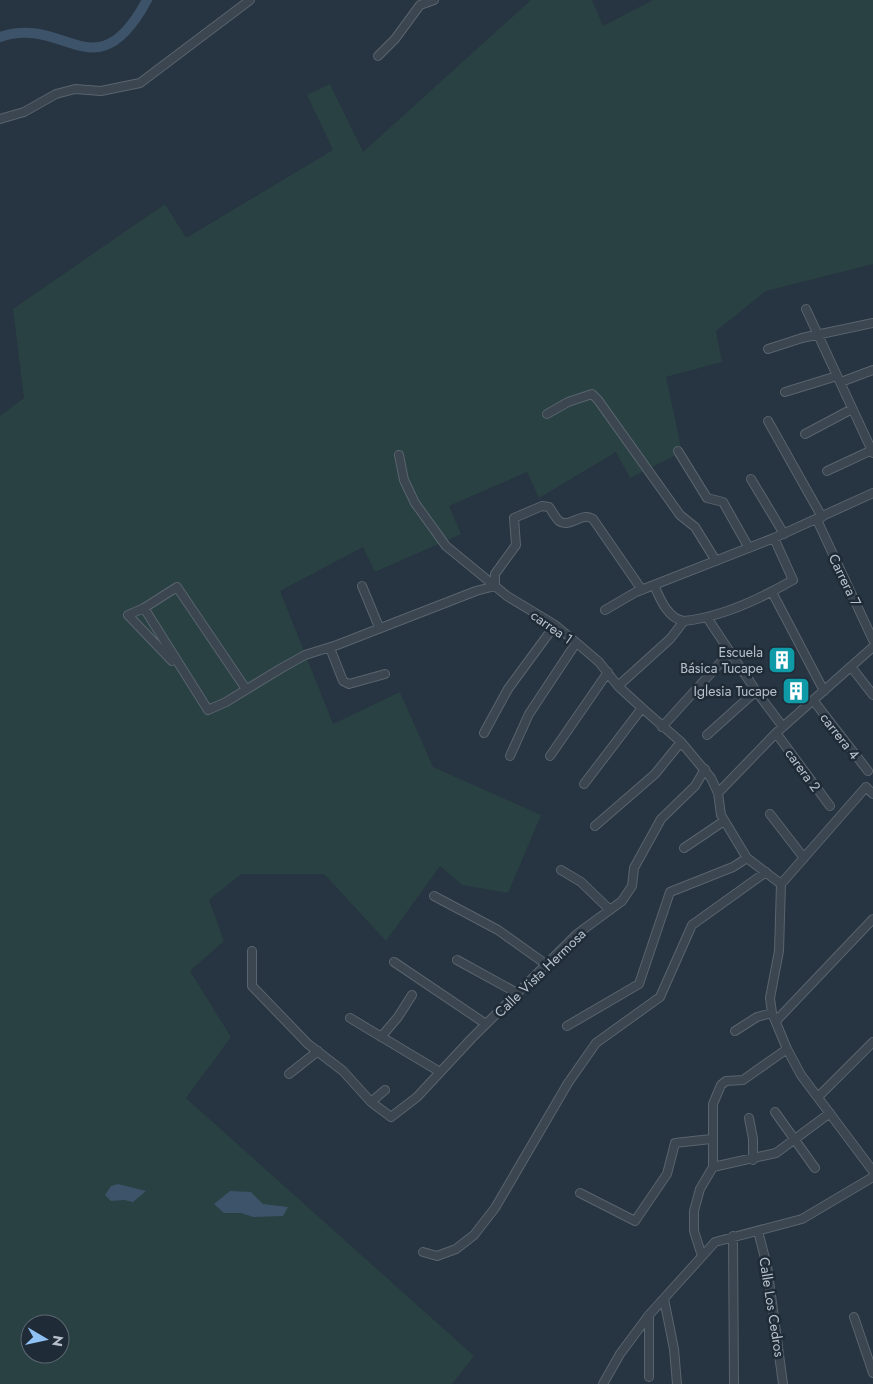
<svg xmlns="http://www.w3.org/2000/svg" width="873" height="1384" font-family="Jost,sans-serif">
	<rect width="100%" height="100%" fill="#273441"/>
	<path fill="#294142" fill-rule="evenodd" d="M531,0H592L603,26L653,0H873V264L766,291L716,331L722,362L666,377L682,452L630,478L616,452L539,498L527,472L449,506L461,534L375,572L363,547L280,591L333,724L400,692L433,767L541,815L508,893L462,885L440,866L386,941L324,874H241L209,900L224,941L190,971L231,1037L186,1098L474,1356L452,1384H0V416L24,398L13,309L165,204L186,238L333,150L307,95L330,84L363,152ZM30,1324H60V1354H30Z"/>
	<path fill="#3d5369" d="M118,1184L146,1191L133,1202L124,1200L111,1201L105,1195L111,1186Z
		M230,1191L251,1192L263,1204L288,1207L283,1216L253,1217L241,1213H224L214,1204Z"/>
	<g fill="none" stroke-linecap="round" stroke-linejoin="round">
		<path stroke="#3d5369" stroke-width="10" d="M0,37C65,14 96,95 147,0"/>
		<defs>
			<path id="minor" d="M378,56L395,39L420,5L434,0
				M0,119L24,112L56,94L75,89L101,91L140,83L250,0
				M806,309L873,453
				M768,349L802,338L873,323
				M841,382L873,370
				M785,392L837,376
				M547,414L568,402L592,394L598,400L680,515L695,527L716,561
				M768,421L822,517
				M805,434L852,409
				M678,451L707,498L723,502L749,548
				M399,455L404,480L415,503L446,546L507,596L555,625L578,644L599,662L618,686L642,708L681,742L711,778L718,793L721,815L747,858L781,884L779,951L770,998L772,1013L787,1049L801,1075L873,1171
				M827,471L872,450
				M751,479L784,534
				M817,520L873,640
				M654,585C660,599 668,619 684,621
				M362,586L379,627
				M772,592L824,691
				M144,608L128,615L172,661
				M605,610L636,592L774,538L873,493
				M330,648L343,681L349,684L385,674
				M730,652L756,691
				M852,668L873,695
				M618,686L670,639L684,621C722,617 760,599 793,580L774,538
				M246,689L177,587L144,608L208,710L226,702L280,669L305,655L337,645L476,591L495,586V574L516,545L514,518L542,506L549,507C552,511 555,517 559,521C569,529 582,511 593,519L642,590
				M813,700L868,771
				M662,727L730,652L708,619
				M484,733L508,689L555,625
				M776,733L830,806
				M707,735L756,691L783,727
				M510,756L529,714L576,643
				M550,756L608,672
				M584,784L642,708
				M718,793L776,733L873,647
				M770,814L804,858
				M595,826L655,774L681,742
				M684,848L724,821
				M561,870L581,882L610,910
				M781,884L866,787L873,794
				M434,896L498,930L547,965
				M252,951V986L308,1044L343,1071L371,1102L391,1117L417,1097L472,1038L577,934L622,901L632,886L634,868L661,819L695,786L705,769
				M457,960L517,993
				M394,962L486,1024
				M350,1018L440,1072
				M776,1021L873,919
				M567,1026L639,984L670,892L733,867L747,858
				M735,1031L757,1017L772,1013
				M381,1037L398,1017L412,995
				M289,1074L318,1051
				M818,1097L873,1042
				M371,1102L385,1090
				M775,1112L815,1168
				M749,1118L753,1139V1160
				M713,1167L776,1153L830,1113
				M580,1193L635,1221L667,1174L675,1143L711,1139
				M758,1231L767,1266L783,1384
				M733,1236L734,1384
				M423,1252L437,1256L456,1249L474,1235L495,1208L568,1083L596,1043L660,997L692,925L766,872
				M702,1256L694,1231V1211L700,1189L713,1167V1104L721,1085L726,1081L743,1080L787,1049
				M664,1299L674,1349L677,1384
				M854,1317L873,1373
				M649,1377V1315
				M603,1384L620,1354L649,1315L715,1242L802,1219L873,1177"/>
		</defs>
		<use href="#minor" stroke="#59646e" stroke-width="10"/>
		<use href="#minor" stroke="#3b4651" stroke-width="8"/>
	</g>
	<defs>
		<symbol id="building-square" viewBox="-11 -11 22 22"><rect x="-9" y="-9" width="18" height="18" rx="4" fill="#0f9aa8" stroke="#1f2b36"/><path d="M-4-6H4V6H1V3H-1V6H-4ZM-2.5-4.3h1.7v1.8h-1.7ZM.8-4.3h1.7v1.8H.8ZM-2.5-1h1.7V.8h-1.7ZM.8-1h1.7V.8H.8Z" fill="#fff"/></symbol>
	</defs>
	<g fill-rule="evenodd">
		<use href="#building-square" x="766" y="644" width="32" height="32"/>
		<use href="#building-square" x="780" y="675" width="32" height="32"/>
	</g>
	<g text-anchor="middle" stroke-width="5" stroke-linejoin="round" paint-order="stroke">
		<g font-size="14" fill="#b8c1cb" stroke="#1f2b36">
			<text transform="translate(845 580) rotate(64)" y="5">Carrera 7</text>
			<text transform="translate(552 627) rotate(35)" y="5">carrea 1</text>
			<text transform="translate(840 736) rotate(52)" y="5">carrera 4</text>
			<text transform="translate(803 770) rotate(54)" y="5">carera 2</text>
			<text transform="translate(540 973) rotate(-44)" y="5">Calle Vista Hermosa</text>
			<text transform="translate(772 1307) rotate(81)" y="5">Calle Los Cedros</text>
		</g>
		<g font-size="14" fill="#b8c1cb" stroke="#1f2b36" text-anchor="end">
			<text x="763" y="657">Escuela<tspan x="763" dy="16">Básica Tucape</tspan></text>
			<text x="777" y="696">Iglesia Tucape</text>
		</g>
	</g>
	<g transform="translate(45 1339) rotate(99)"><circle r="24" fill="#1f2b36" stroke="#5c6772"/>
	<path d="M0-4L9 19L0 12L-9 19Z" fill="#91c2f6"/>
	<text y="-8" font-size="14" font-weight="bold" text-anchor="middle" fill="#b8c1cb">N</text>
	</g>
</svg>
